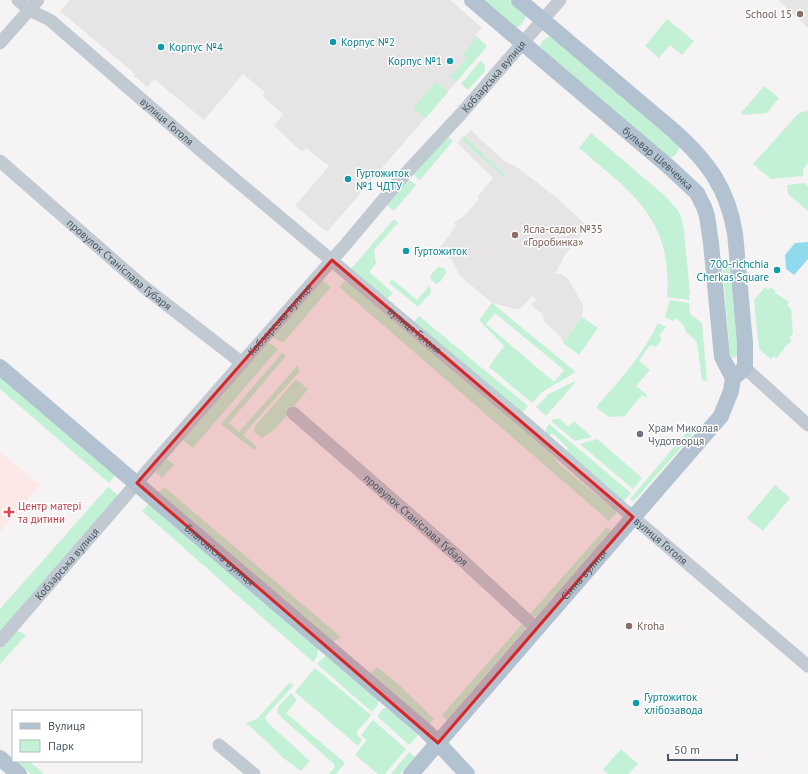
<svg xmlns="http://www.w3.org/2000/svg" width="808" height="774" font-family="'PT Sans',sans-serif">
	<rect width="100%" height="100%" fill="#f5f3f3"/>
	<path fill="#e6e4e5" d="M70,0H450L482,28L475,35L487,46L327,232L295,206L329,166L306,148L302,152L274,126L283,114L262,96L265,92L243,74L204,120L154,79L147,87L134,76L135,74L60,11Z
		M778,0H808V28Z
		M471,130L504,161L511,165H514L556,197L588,227L565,255L555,274H562L568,279L583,305L582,317L563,343L560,336L545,323L542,314L531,305L536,299L532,296L520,309H516L492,303L459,275L451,258L439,249L456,226L454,223L464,216L479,199L477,197L493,178L457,143Z"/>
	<path fill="#fce8e6" d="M0,452L40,485L0,532Z"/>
	<path fill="#c3f1d5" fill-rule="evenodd" d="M480,0H510C517,6 531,13 523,22C521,25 519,27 515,28Z
		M667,19L694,41L682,55L670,45L659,58L645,46Z
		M550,36L680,146C679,151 675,157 669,158L539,49C540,43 545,38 550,36Z
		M477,37L487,46L456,82L450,76L451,74L452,75L467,58L463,55Z
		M481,60L485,66V71L468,90L461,84Z
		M436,82L448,92L425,119L413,108Z
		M764,86L779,98L767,113L742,115V112Z
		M808,111V163L803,169V176L771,179L753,164L799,113Z
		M591,133L664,195L677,209L682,219L684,231L690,294H689V300L667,297C673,219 632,193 579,148Z
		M464,136L505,175L503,177L461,139Z
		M448,137L453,141L420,180L413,174Z
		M408,179L416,185L394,211L386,204Z
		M804,183L808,186V211L788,194L787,185Z
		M394,219L398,223L374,250L376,264L369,272L393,293L385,301L350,270Z
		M729,261L738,353L737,355L734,358L732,357L730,354L722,262Z
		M438,267L444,268L446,273L440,282L436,284L431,280L430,276Z
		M347,279L546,448L559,464L617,512L609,521L339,287Z
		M392,279L417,300L429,286L431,290L430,294L418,307L389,283Z
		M322,280L331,287L283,343L274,338V334Z
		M765,287L768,290L771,287L776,292L775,293L782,297V298H783L789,302L787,305L791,309L793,333L789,338L792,340L786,346L782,352H780L781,353L776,358L774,356L771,359L759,349L754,300Z
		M670,300L689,303L690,314L702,323L707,381L702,380L697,342L685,331L684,326L676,318L673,321L665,317Z
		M492,303L576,372L542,392L532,403L489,367L504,346L479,320ZM495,313L564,370L554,382L486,324Z
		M419,316L528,406L524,411L518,413L413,323Z
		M582,317L598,328L579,355L563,343Z
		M658,323L666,327L659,336L662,339L656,347L650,345L639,361L650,370L636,386L647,395V398L642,395L625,416L609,417L596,407C619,381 643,355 658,323Z
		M268,342L278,349L193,448L182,439Z
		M282,353L286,356L229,423L239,432L297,366L299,368V372L243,435L257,447L254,450L221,424Z
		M0,376L115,475L109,483L0,389Z
		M296,379L308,389C297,403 287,416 275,429C271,433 266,434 262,438L254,432L255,426Z
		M575,381V383L546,416L536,407L549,394Z
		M555,419H560L568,427L574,421L592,437L575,441L551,421Z
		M549,424L631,493L623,502L564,453L568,448L552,433L548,438C545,432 545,429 549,424Z
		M692,426L696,428L692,435L633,502L630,499Z
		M597,439L642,478L633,489L580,444Z
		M166,458L174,465L162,478L155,472Z
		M775,485L790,498L763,531L747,518Z
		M108,487L119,496L0,633V609Z
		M164,487L341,637L338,639L331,642L158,493Z
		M149,503L318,649L317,657L313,662L142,511Z
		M607,527L611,531L537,616L532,618L528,616Z
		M523,623L525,626V630L447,720L442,715Z
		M15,630L26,635L0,664V649Z
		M325,656L328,657L378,699V705L372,712L317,664Z
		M377,667L397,683L434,719L429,724L369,675Z
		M315,668L371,715L357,732V735L362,740L358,746L295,692Z
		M289,683L294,685L265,717L268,723L310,761L301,771L282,757L265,740L246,723L257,719Z
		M291,693L297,700L286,713L345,763L336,774H329L335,767L334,764L280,716L277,712L279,706Z
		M384,708H388L418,735L409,745L377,716Z
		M373,720L406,749L385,774H378L355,755L367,740L361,735Z
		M621,749L638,764L628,774H608L603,769Z
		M409,752L415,757L400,774H391Z
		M16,761H29L44,774H31Z"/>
	<path fill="#90daee" d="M808,242V259L794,275L786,269L785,255L795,243Z"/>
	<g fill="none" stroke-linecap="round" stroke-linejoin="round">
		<g stroke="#c1cad2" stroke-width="13">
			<path id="s1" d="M18,0L29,10L50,20L200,150L536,432L621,507L808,666"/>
			<path d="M0,43L38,0"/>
			<path id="s2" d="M0,161L144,287L242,363"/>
			<path d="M745,368L808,425"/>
			<path id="s3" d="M293,413L462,560L537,629"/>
			<path id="s4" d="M0,641L148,470L346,244L405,174L460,115L560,0"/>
			<path d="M219,745L254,774"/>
		</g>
		<g stroke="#b3c2d1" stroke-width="16">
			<path id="s5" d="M472,0L668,166L697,193L704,207L707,216L711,243L722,357L733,378"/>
			<path id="s6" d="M0,367L426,731L438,743L467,774"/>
			<path d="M0,758L19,774"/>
			<path id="s7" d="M411,774L721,416L731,391L733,378L745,368V343L735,233C727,187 708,162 674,131L519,0"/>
		</g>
	</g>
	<path fill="#d62828" fill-opacity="0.2" stroke="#d62828" stroke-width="3" stroke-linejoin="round" d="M332,260L633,517L438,743L137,483Z"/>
	<g fill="#8d6e63" stroke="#fff" stroke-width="1.5">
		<circle cx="800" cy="14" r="4"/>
		<circle cx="515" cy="235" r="4"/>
		<circle cx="629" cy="626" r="4"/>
	</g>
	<g fill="#0f9aa8" stroke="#fff" stroke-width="1.5">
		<circle cx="333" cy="42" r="4"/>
		<circle cx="161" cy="47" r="4"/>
		<circle cx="450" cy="61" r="4"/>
		<circle cx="348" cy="179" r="4"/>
		<circle cx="406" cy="251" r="4"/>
		<circle cx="777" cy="270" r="4"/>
		<circle cx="636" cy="703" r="4"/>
	</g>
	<circle fill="#6b7280" stroke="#fff" stroke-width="1.5" cx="640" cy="434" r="4"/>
	<path fill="#e0444e" stroke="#fff" stroke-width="1.5" d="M7 506h4v4h4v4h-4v4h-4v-4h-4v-4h4z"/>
	<g text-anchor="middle" stroke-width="3" stroke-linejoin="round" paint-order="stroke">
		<g font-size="11" fill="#785e54" stroke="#fff" text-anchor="start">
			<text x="792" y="18" text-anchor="end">School 15</text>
			<text x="523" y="233">Ясла-садок №35<tspan x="523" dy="13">«Горобинка»</tspan></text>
			<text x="637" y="630">Kroha</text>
		</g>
		<g font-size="11" fill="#0d838f" stroke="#fff" text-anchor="start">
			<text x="341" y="46">Корпус №2</text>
			<text x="169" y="51">Корпус №4</text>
			<text x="442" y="65" text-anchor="end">Корпус №1</text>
			<text x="356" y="177">Гуртожиток<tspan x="356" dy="13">№1 ЧДТУ</tspan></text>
			<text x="414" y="255">Гуртожиток</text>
			<text x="769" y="268" text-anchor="end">700-richchia<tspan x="769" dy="13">Cherkas Square</tspan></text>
			<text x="644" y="701">Гуртожиток<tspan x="644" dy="13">хлібозавода</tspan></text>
		</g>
		<g font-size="11" fill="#4a5661" stroke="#fff">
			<text dy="4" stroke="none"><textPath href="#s4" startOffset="750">Кобзарська вулиця</textPath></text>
			<text dy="4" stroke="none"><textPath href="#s1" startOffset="193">вулиця Гоголя</textPath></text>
			<text dy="4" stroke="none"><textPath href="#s5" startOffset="244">бульвар Шевченка</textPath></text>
			<text dy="4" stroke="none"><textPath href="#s2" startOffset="158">провулок Станіслава Губаря</textPath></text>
			<text dy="4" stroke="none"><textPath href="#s4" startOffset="426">Кобзарська вулиця</textPath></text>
			<text dy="4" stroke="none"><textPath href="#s1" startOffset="517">вулиця Гоголя</textPath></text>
			<text dy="4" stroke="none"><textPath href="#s3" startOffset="163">провулок Станіслава Губаря</textPath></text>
			<text dy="4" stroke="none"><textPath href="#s1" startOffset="841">вулиця Гоголя</textPath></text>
			<text dy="4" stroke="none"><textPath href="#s6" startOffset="289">Благовісна вулиця</textPath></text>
			<text dy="4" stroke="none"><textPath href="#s4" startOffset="102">Кобзарська вулиця</textPath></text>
			<text dy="4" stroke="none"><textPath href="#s7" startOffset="264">Сінна вулиця</textPath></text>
		</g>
		<g font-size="11" fill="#5b616d" stroke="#fff" text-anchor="start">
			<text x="648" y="432">Храм Миколая<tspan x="648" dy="13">Чудотворця</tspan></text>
		</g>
		<g font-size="11" fill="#be3a42" stroke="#fff" text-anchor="start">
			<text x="18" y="510">Центр матері<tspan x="18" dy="13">та дитини</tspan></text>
		</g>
	</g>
	<rect x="12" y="710" width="130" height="52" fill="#ffffff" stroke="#b7bbc0"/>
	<rect x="20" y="723" width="20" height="6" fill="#b3c2d1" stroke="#b7bbc0"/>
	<text x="48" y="730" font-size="12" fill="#4a5661">Вулиця</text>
	<rect x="20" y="740" width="20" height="12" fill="#c3f1d5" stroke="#b7bbc0"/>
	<text x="48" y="750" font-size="12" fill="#4a5661">Парк</text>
	<path d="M668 754v6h69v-6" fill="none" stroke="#4a5661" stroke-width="2"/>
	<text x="674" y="754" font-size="12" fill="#4a5661" stroke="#ffffff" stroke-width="3" paint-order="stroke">50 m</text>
</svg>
